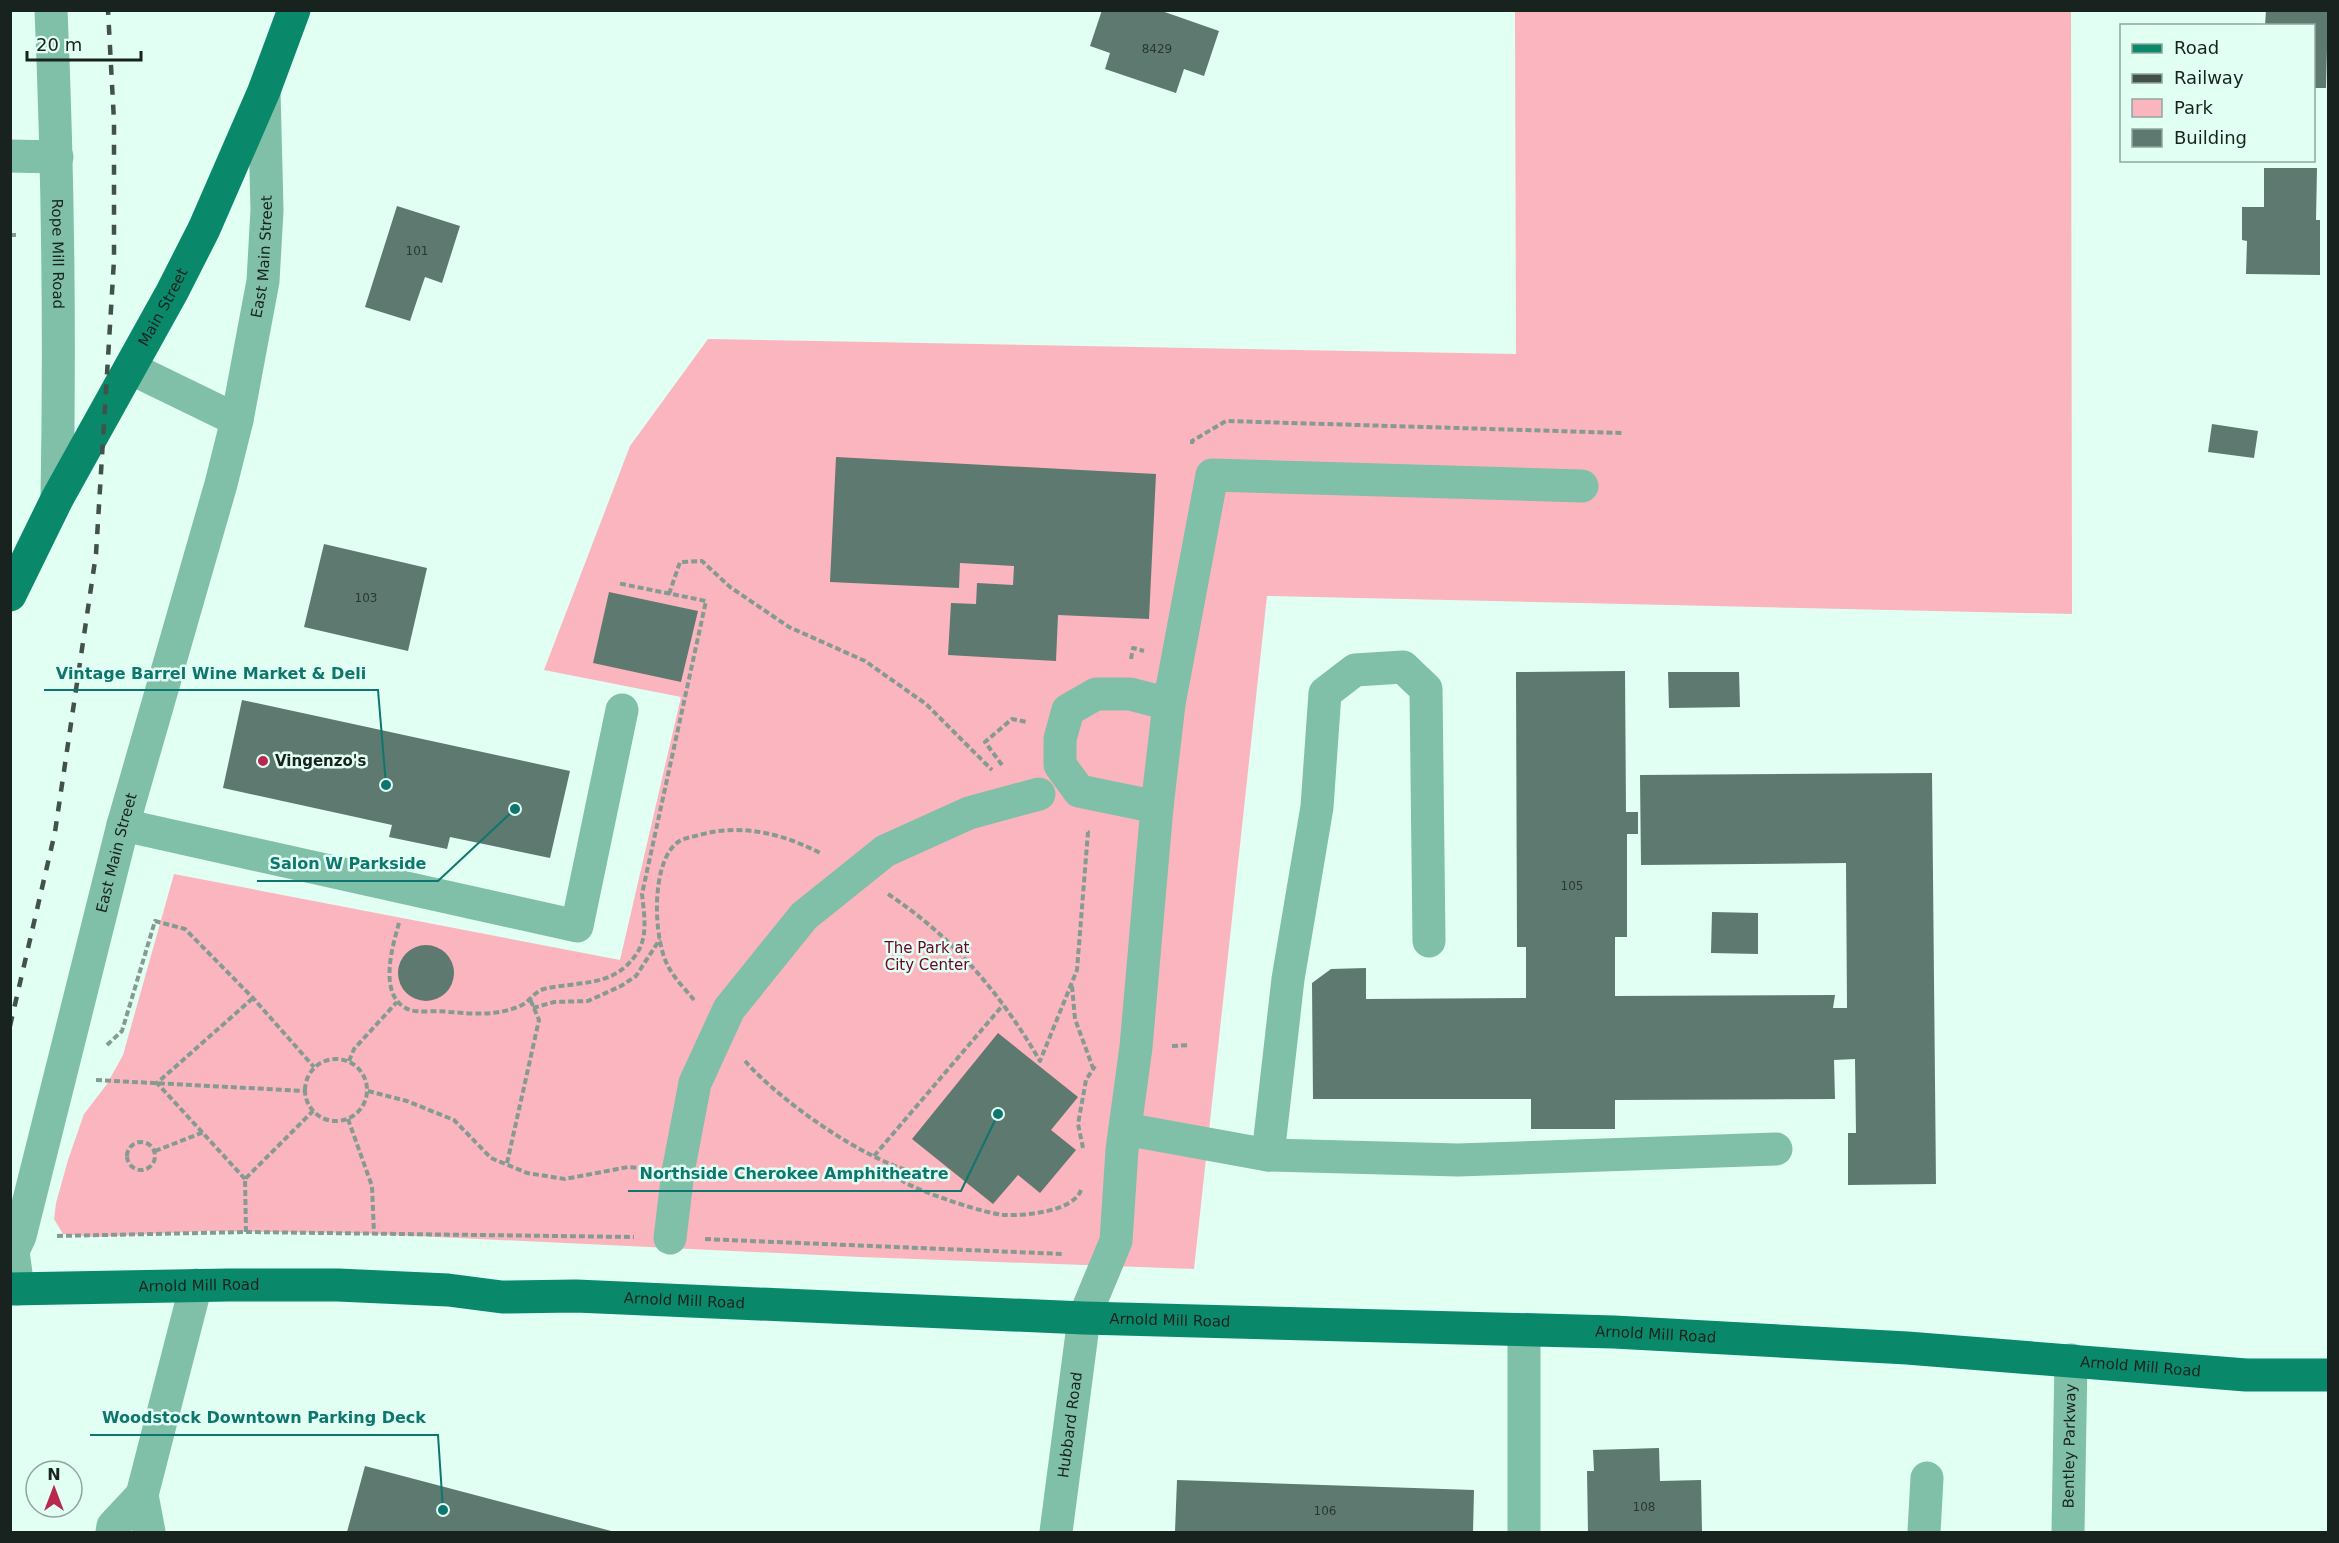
<svg xmlns="http://www.w3.org/2000/svg" width="2339" height="1543" font-family="'DejaVu Sans',sans-serif">
	<rect width="100%" height="100%" fill="#e1fff3"/>
	<path fill="#fbb5bf" d="M1515,11H2071L2072,614L1267,596L1194,1269L860,1257L352,1233L207,1231L95,1237L63,1234L54,1219L56,1203L68,1160L84,1114L107,1084L123,1055L174,874L620,960L681,697L544,670L630,446L708,339L1516,354Z"/>
	<path fill="#5e796f" d="M1102,10H1159L1219,31L1204,76L1184,69L1176,93L1105,69L1110,53L1090,46Z
		M2266,10H2328L2326,88H2314V26H2265Z
		M2264,168H2317L2316,220H2320V275L2246,274L2247,241L2242,240V207H2264Z
		M397,206L460,226L442,283L425,277L410,321L365,307Z
		M2212,424L2258,431L2254,458L2208,452Z
		M836,457L1156,474L1149,619L1058,615L1056,661L948,655L951,603L976,604L977,583L1013,585L1014,566L960,563L959,588L830,582Z
		M324,544L427,568L408,651L304,627Z
		M609,592L698,611L681,682L593,663Z
		M1625,671L1626,812H1638V834H1627V937H1615V996L1835,995L1833,1008H1847L1846,863L1641,865L1640,775L1932,773L1936,1184L1848,1185V1133H1856L1855,1059L1834,1060L1835,1099L1615,1100V1129H1531V1099H1313L1312,983L1331,969L1366,968V999L1526,998V947H1517L1516,672Z
		M1668,672H1739L1740,707L1669,708Z
		M242,700L570,771L550,858L450,837L447,849L389,837L392,825L223,788Z
		M1712,912L1758,913V954L1711,953Z
		M398 973a28 28 0 1 1 56 0a28 28 0 1 1-56 0Z
		M998,1033L1078,1097L1051,1130L1076,1150L1040,1193L1018,1175L993,1204L912,1139Z
		M1659,1448L1660,1481L1701,1480L1702,1532H1588L1587,1471H1594L1593,1450Z
		M365,1466L615,1532H347Z
		M1177,1480L1474,1490L1473,1532H1175Z"/>
	<g fill="none" stroke-linecap="round" stroke-linejoin="round">
		<path stroke="#859b92" stroke-width="4" stroke-dasharray="6 3" stroke-linecap="butt" d="M10,235H19
			M1192,444V441L1226,421L1623,433
			M669,594L680,562L702,561L730,587L789,627L865,661L926,704L992,770
			M1131,659L1133,648L1144,651
			M1002,765L985,742L1012,719L1027,722
			M888,894C953,937 1001,994 1040,1061L1077,970L1088,832L1085,830
			M399,923C392,948 377,998 410,1010C418,1013 439,1010 450,1012C475,1014 499,1016 522,1005C530,1001 535,991 544,989C577,981 612,988 635,956C649,938 644,915 642,894L706,601L617,583
			M1072,986L1075,1019L1093,1068
			M694,1000C686,990 675,979 669,968C653,941 650,862 678,842C683,838 693,837 699,835C742,823 784,834 822,854
			M533,1008L554,1002L588,1001L621,986L636,976L660,939
			M107,1045L122,1031L155,921L185,929L253,998L314,1067
			M1172,1046L1190,1045
			M305 1090a31 31 0 1 1 62 0a31 31 0 1 1-62 0Z
			M349,1061L354,1049L397,1002
			M745,1061C780,1101 865,1161 917,1173C924,1175 933,1174 940,1174
			M96,1080L305,1091
			M368,1091L407,1101L454,1120L491,1158L527,1173L565,1179L628,1167L641,1168
			M348,1119L372,1186L374,1234
			M127 1156a14 14 0 1 1 28 0a14 14 0 1 1-28 0Z
			M1083,1148L1078,1124L1086,1080L1095,1066
			M155,1151L204,1132
			M874,1156L1003,1005
			M507,1163L539,1020L530,999
			M891,1164C895,1169 898,1179 904,1182C921,1192 988,1215 1006,1215C1026,1216 1074,1211 1081,1190
			M245,1179L157,1083L253,998
			M246,1232L245,1179L313,1111
			M57,1236L246,1232L634,1237
			M705,1239L1063,1254"/>
		<g stroke="#80bfa8" stroke-width="33">
			<path id="s1" d="M51,10C58,173 60,336 57,499"/>
			<path d="M10,156L57,157"/>
			<path d="M130,368L237,420"/>
			<path d="M1157,807L1079,791L1060,765V739L1068,710L1096,694H1130L1169,704"/>
			<path d="M123,825L577,926L622,710"/>
			<path d="M1125,1129L1268,1155L1288,979L1317,807L1325,693L1355,670L1403,667L1426,689L1429,941"/>
			<path d="M1268,1155L1458,1160L1776,1149"/>
			<path d="M670,1238L678,1172L695,1083L729,1009L804,916L885,851L969,813L1039,794"/>
			<path id="s2" d="M18,1289L13,1251L20,1236L123,825L221,484L237,420L263,281L267,210L264,91"/>
			<path d="M1524,1330V1532"/>
			<path d="M112,1532L113,1526L142,1495"/>
			<path d="M149,1532L142,1495L196,1285"/>
			<path id="s3" d="M1056,1532L1084,1318L1116,1241L1122,1150L1136,1047L1157,807L1169,704L1212,475L1582,486"/>
			<path d="M1924,1532L1927,1478"/>
			<path id="s4" d="M2068,1532L2071,1360"/>
		</g>
		<g stroke="#0a896a" stroke-width="33">
			<path id="s5" d="M10,595L57,499L172,292L204,229L264,91L294,10"/>
			<path id="s6" d="M10,1289L228,1285H338L448,1290L502,1297L576,1296L1084,1318L1614,1332L1907,1348L2246,1375H2328"/>
		</g>
		<path stroke="#42514b" stroke-width="4.5" stroke-dasharray="10 10" stroke-linecap="butt" d="M10,1026L55,832L96,554L114,260V121L108,10"/>
	</g>
	<circle fill="#b82851" stroke="#e1fff3" stroke-width="2" cx="263" cy="761" r="6"/>
	<g text-anchor="middle" stroke-width="5" stroke-linejoin="round" paint-order="stroke">
		<g font-size="12" fill="#2a3833">
			<text x="1157" y="53">8429</text>
			<text x="417" y="255">101</text>
			<text x="366" y="602">103</text>
			<text x="1572" y="890">105</text>
			<text x="1644" y="1511">108</text>
			<text x="1325" y="1515">106</text>
		</g>
		<g font-size="15" fill="#18231f" stroke="#e1fff3">
			<text dy="5" stroke="none"><textPath href="#s1" startOffset="244">Rope Mill Road</textPath></text>
			<text dy="5" stroke="none"><textPath href="#s2" startOffset="1065">East Main Street</textPath></text>
			<text dy="5" stroke="none"><textPath href="#s5" startOffset="326">Main Street</textPath></text>
			<text dy="5" stroke="none"><textPath href="#s2" startOffset="450">East Main Street</textPath></text>
			<text dy="5" stroke="none"><textPath href="#s6" startOffset="189">Arnold Mill Road</textPath></text>
			<text dy="5" stroke="none"><textPath href="#s6" startOffset="675">Arnold Mill Road</textPath></text>
			<text dy="5" stroke="none"><textPath href="#s6" startOffset="1161">Arnold Mill Road</textPath></text>
			<text dy="5" stroke="none"><textPath href="#s6" startOffset="1647">Arnold Mill Road</textPath></text>
			<text dy="5" stroke="none"><textPath href="#s6" startOffset="2133">Arnold Mill Road</textPath></text>
			<text dy="5" stroke="none"><textPath href="#s3" startOffset="108">Hubbard Road</textPath></text>
			<text dy="5" stroke="none"><textPath href="#s4" startOffset="86">Bentley Parkway</textPath></text>
		</g>
		<g font-size="15" font-weight="bold" fill="#18231f" stroke="#e1fff3" text-anchor="start">
			<text x="275" y="766">Vingenzo's</text>
		</g>
		<g font-size="15" fill="#6a0528" stroke="#e1fff3">
			<text x="927" y="953">The Park at<tspan x="927" dy="17">City Center</tspan></text>
		</g>
	</g>
	<path fill="none" stroke="#0f766e" stroke-width="2" d="M386 785L378 690H44M515 809L438 881H257M998 1114L961 1191H628M443 1510L438 1435H90"/>
	<g fill="#0f766e" stroke="#e1fff3" stroke-width="2">
		<circle cx="386" cy="785" r="6"/>
		<circle cx="515" cy="809" r="6"/>
		<circle cx="998" cy="1114" r="6"/>
		<circle cx="443" cy="1510" r="6"/>
	</g>
	<g font-size="16" text-anchor="middle" font-weight="bold" fill="#0f766e" stroke="#e1fff3" stroke-width="5" stroke-linejoin="round" paint-order="stroke">
		<text x="211" y="679">Vintage Barrel Wine Market &amp; Deli</text>
		<text x="348" y="869">Salon W Parkside</text>
		<text x="794" y="1179">Northside Cherokee Amphitheatre</text>
		<text x="264" y="1423">Woodstock Downtown Parking Deck</text>
	</g>
	<rect width="2339" height="1543" fill="none" stroke="#18231f" stroke-width="24"/>
	<rect x="2120" y="24" width="195" height="138" fill="#e1fff3" stroke="#91a79e" stroke-width="1.5"/>
	<rect x="2132" y="44" width="30" height="9" fill="#0a896a" stroke="#91a79e" stroke-width="1.5"/>
	<text x="2174" y="54" font-size="18" fill="#18231f">Road</text>
	<rect x="2132" y="74" width="30" height="9" fill="#42514b" stroke="#91a79e" stroke-width="1.5"/>
	<text x="2174" y="84" font-size="18" fill="#18231f">Railway</text>
	<rect x="2132" y="99" width="30" height="18" fill="#fbb5bf" stroke="#91a79e" stroke-width="1.5"/>
	<text x="2174" y="114" font-size="18" fill="#18231f">Park</text>
	<rect x="2132" y="129" width="30" height="18" fill="#5e796f" stroke="#91a79e" stroke-width="1.5"/>
	<text x="2174" y="144" font-size="18" fill="#18231f">Building</text>
	<g transform="translate(54 1489)"><circle r="28" fill="#e1fff3" stroke="#91a79e" stroke-width="1.5"/>
	<path d="M0-4.5L10 22L0 15L-10 22Z" fill="#b82851"/>
	<text y="-9" font-size="16" font-weight="bold" text-anchor="middle" fill="#18231f">N</text>
	</g>
	<path d="M27 51v9h114v-9" fill="none" stroke="#18231f" stroke-width="3"/>
	<text x="36" y="51" font-size="18" fill="#18231f" stroke="#e1fff3" stroke-width="4.5" paint-order="stroke">20 m</text>
</svg>
